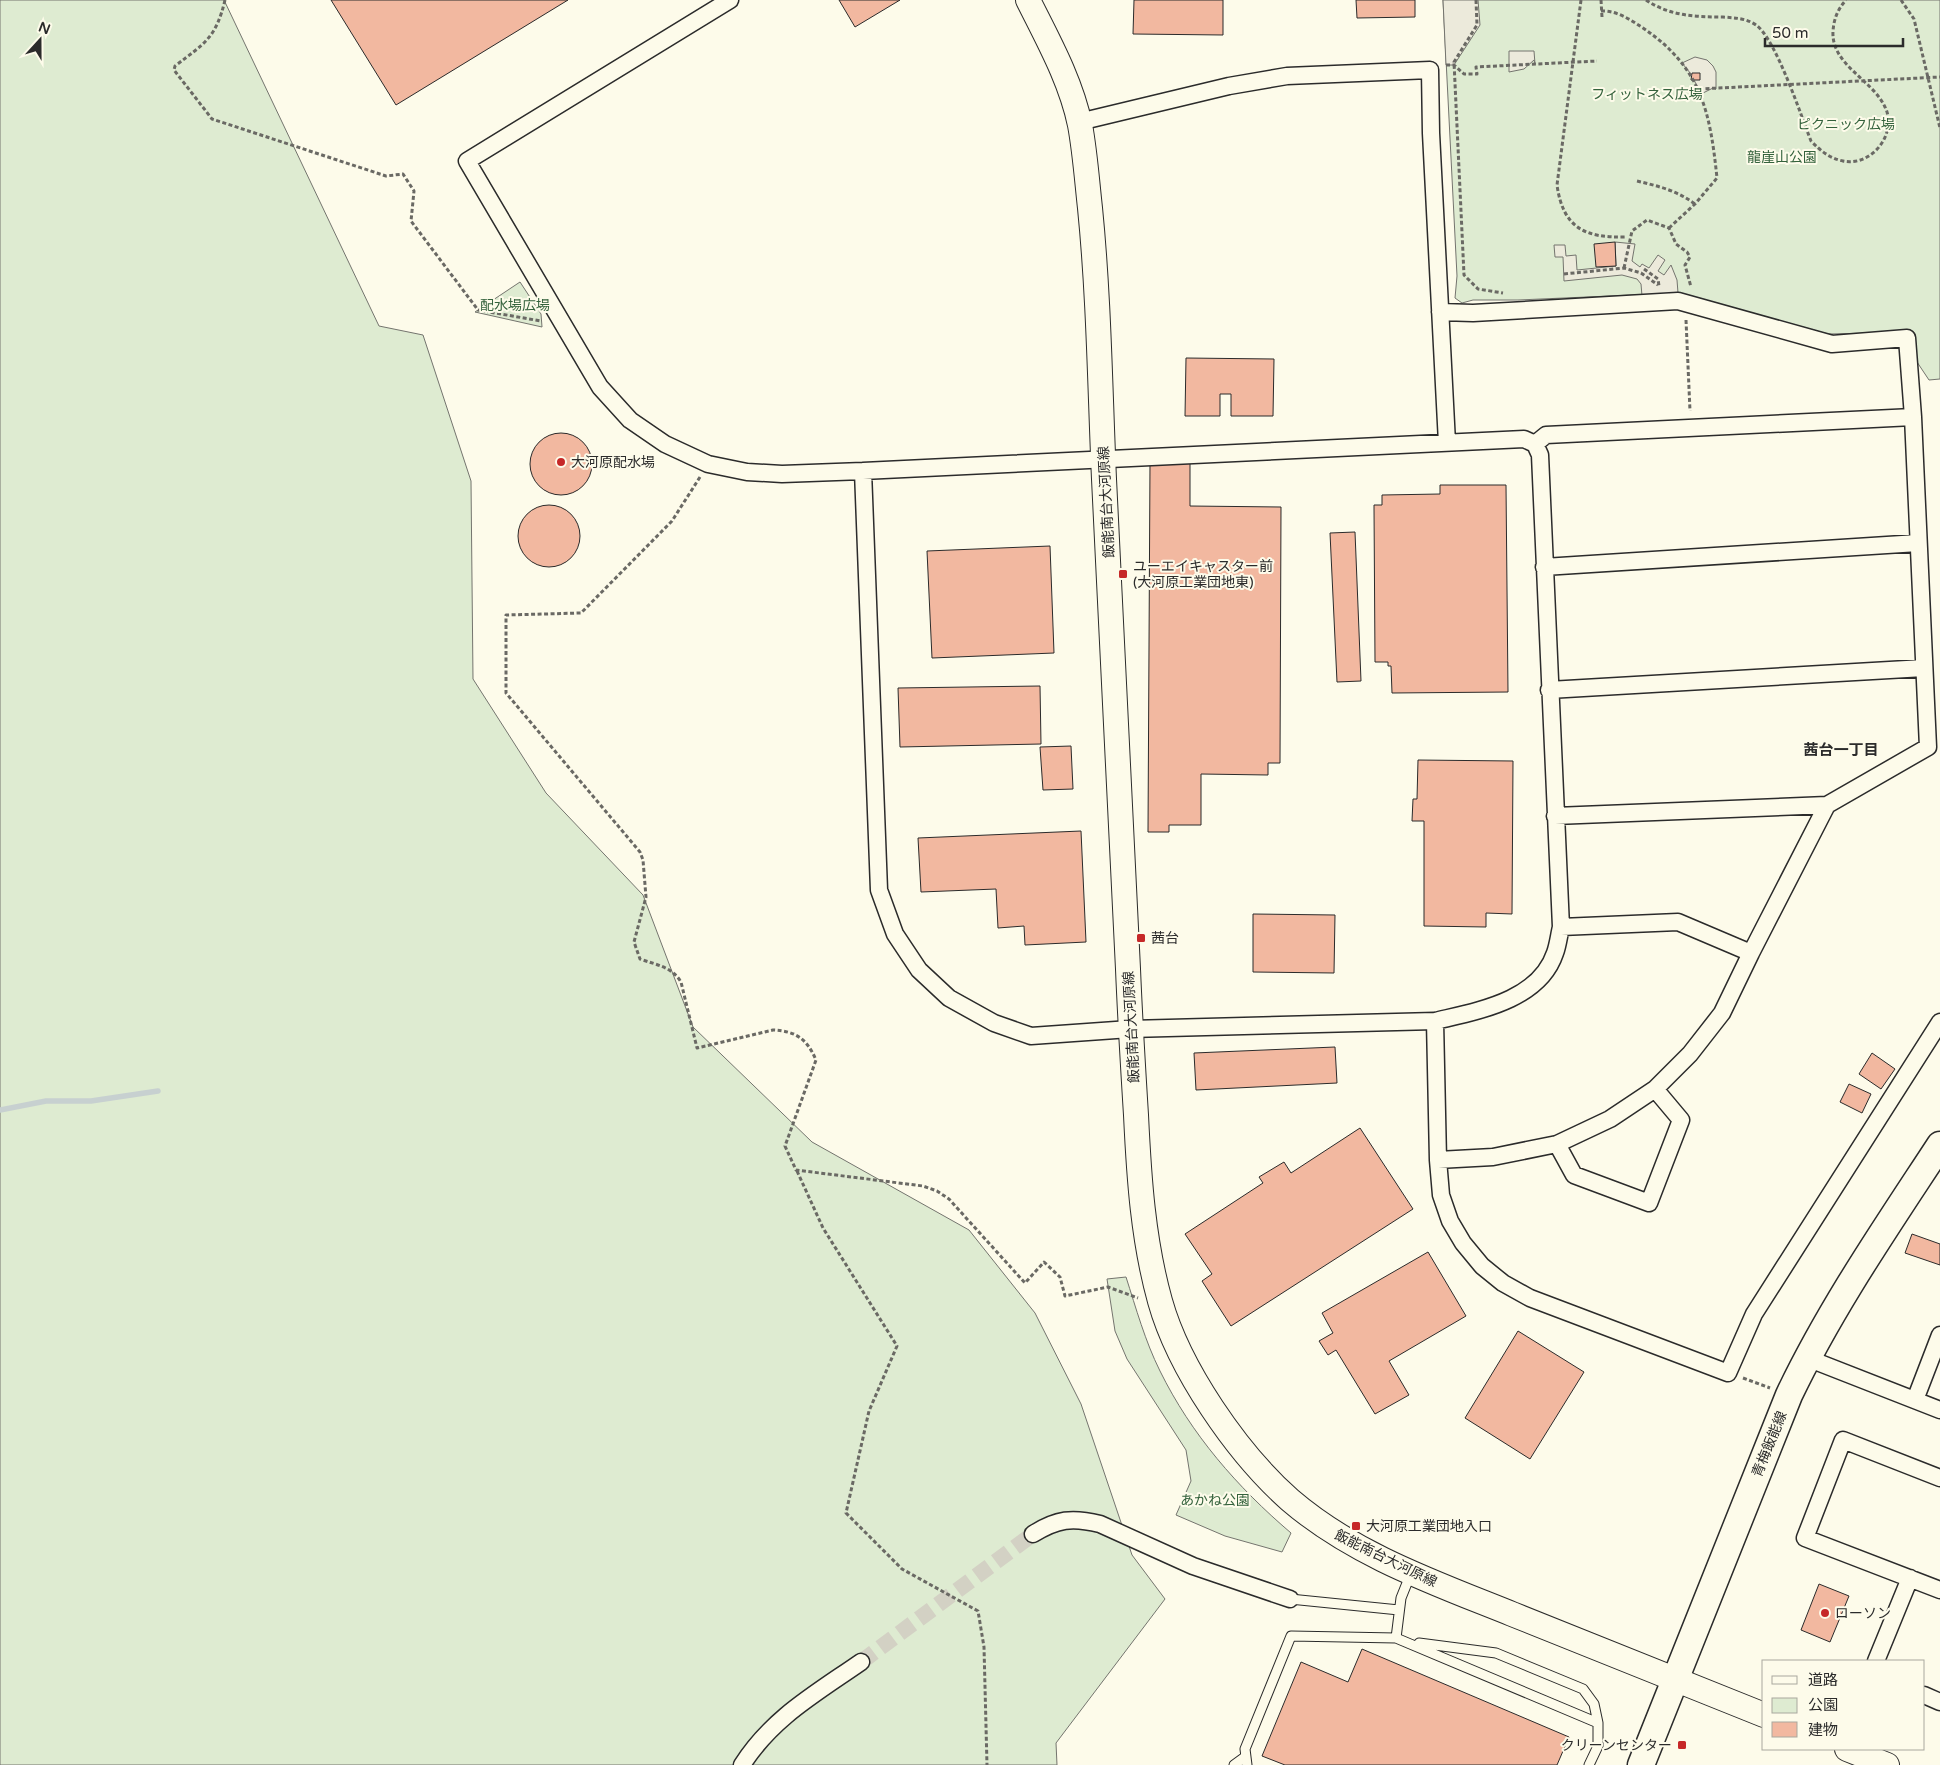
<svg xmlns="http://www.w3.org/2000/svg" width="1940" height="1765" font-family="'Varela Round','Noto Sans JP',sans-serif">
	<rect width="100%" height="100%" fill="#fdfbea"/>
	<path fill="#deebd1" stroke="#74746e" d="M0,0H224L379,326L423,335L471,481L473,679L546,793L643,895L693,1027L812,1142L969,1230L1035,1313L1081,1404L1132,1555L1165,1599L1056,1743L1057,1765H0Z
		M1443,0H1940V379L1929,380L1917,362L1914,332L1828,334L1678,293L1518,300H1473L1462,303L1455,298L1457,276Z
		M520,282L541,314L542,327L475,312Z
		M1126,1277C1136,1308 1145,1341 1160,1371C1191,1434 1237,1487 1291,1533L1282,1552L1225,1536L1176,1515L1191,1481L1186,1450L1127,1359L1115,1331L1107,1279Z"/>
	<path fill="#eceadb" stroke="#74746e" d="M1443,0H1478L1480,25L1454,65H1446Z
		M1509,51H1534L1535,64L1534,60L1524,69L1509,72Z
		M1695,57L1707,60L1713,66L1716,72V89L1713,88L1701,94L1691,74L1682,63Z
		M1615,242L1635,244L1632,261L1640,267L1642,264L1649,268L1658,255L1665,260L1658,271L1664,275L1671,265L1677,280L1678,293L1642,296L1641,284L1637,279L1622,275L1564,281L1563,257H1555L1554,245H1565L1566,256L1576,255L1577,270L1616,266Z"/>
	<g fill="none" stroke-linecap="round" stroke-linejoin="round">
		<path stroke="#c7d0d0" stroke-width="5.5" d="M0,1110L46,1101H91L158,1091"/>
	</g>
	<path fill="#f2b8a0" stroke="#2b2b2b" d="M331,0H568L396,105Z
		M839,0H900L855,27Z
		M1134,0H1223V35L1133,34Z
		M1356,0H1415V17L1357,18Z
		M1692,73H1700V80H1691Z
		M1615,242L1616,266L1596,267L1594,244Z
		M1186,358L1274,359L1273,416H1231V394H1220V416H1185Z
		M530 464a31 31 0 1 1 62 0a31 31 0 1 1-62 0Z
		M1150,462H1190V506L1281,507L1280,763H1268V775L1201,774V825H1169V832H1148Z
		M1440,485H1506L1508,692L1392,693L1391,666H1388V662H1375L1374,505H1382V495L1440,494Z
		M518 536a31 31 0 1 1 62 0a31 31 0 1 1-62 0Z
		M1355,532L1361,681L1337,682L1330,533Z
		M1050,546L1054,653L932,658L927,551Z
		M1040,686L1041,744L900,747L898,688Z
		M1071,746L1073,789L1043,790L1040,747Z
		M1418,760L1513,761L1512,914L1486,913V927L1424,926V821H1412L1413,799H1417Z
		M1081,831L1086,942L1025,945L1024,926L998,928L996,889L921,892L918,838Z
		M1253,914L1335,915L1334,973L1253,972Z
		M1335,1047L1337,1083L1196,1090L1194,1053Z
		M1872,1053L1895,1069L1881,1089L1859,1074Z
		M1849,1084L1871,1094L1862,1113L1840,1102Z
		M1360,1128L1413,1209L1231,1326L1202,1281L1212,1274L1185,1234L1263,1183L1259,1177L1284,1162L1291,1173Z
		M1912,1234L1940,1244V1265L1905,1253Z
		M1428,1252L1466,1316L1389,1361L1409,1395L1375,1414L1336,1350L1328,1355L1319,1341L1333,1333L1322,1313Z
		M1518,1331L1584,1372L1530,1459L1465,1418Z
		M1819,1584L1849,1596L1830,1642L1801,1630Z
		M1362,1649L1569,1737L1557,1765H1285L1262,1756L1301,1662L1348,1682Z"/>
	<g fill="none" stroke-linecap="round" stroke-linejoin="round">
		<path stroke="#d3d1c4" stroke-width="16" stroke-dasharray="16 8" stroke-linecap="butt" d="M861,1662L1033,1534"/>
		<defs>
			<path id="lane" d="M1290,1599L1399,1610
				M1396,1638L1401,1598L1411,1573
				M1419,1643L1496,1653L1583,1689L1594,1704L1598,1723
				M1234,1765L1245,1757
				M1247,1765L1245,1749L1291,1636L1396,1638L1598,1723V1746L1589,1765"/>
			<path id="street" d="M730,0L467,161L600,387L630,420L665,444L708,464L747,472L782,474L863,471L1524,439L1535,444L1546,435L1913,417
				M1079,122L1229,86L1287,76L1430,70L1431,133L1447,443
				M1440,312L1473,313L1678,301L1832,344L1907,338L1913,417L1928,747L1827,805
				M863,471L879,890L895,934L919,970L949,998L994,1023L1031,1036L1130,1029L1435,1021C1477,1011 1539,1001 1555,953C1558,945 1559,935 1561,927L1540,455L1535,444
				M1544,567L1918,543
				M1549,690L1924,668
				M1555,816L1827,805L1751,953
				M1435,1021L1438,1160L1441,1195L1450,1221L1463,1243L1482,1266L1503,1283L1530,1298L1728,1373L1754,1314L1940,1022
				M1557,1144L1574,1175L1649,1203L1681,1120L1655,1089
				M1438,1160L1493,1157L1557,1144L1610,1119L1655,1089L1690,1054L1722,1013L1751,953L1678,922L1561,927
				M1807,1358L1940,1410
				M1915,1400L1940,1335
				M1940,1478L1843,1440L1805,1538L1940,1590
				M1033,1534C1057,1519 1072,1517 1100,1524L1193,1566L1290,1599
				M1876,1661L1910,1578
				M1924,1695L1940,1702
				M742,1765C772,1718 815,1694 861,1662"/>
			<path id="secondary" d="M1028,0C1048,40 1071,81 1080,125C1085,152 1087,181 1090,208C1099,298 1100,389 1104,479C1112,643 1120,806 1128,969C1130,1018 1133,1067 1136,1115C1139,1178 1143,1240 1160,1301C1179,1369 1237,1453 1290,1500C1354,1555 1435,1583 1512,1614C1596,1648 1680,1682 1764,1715
				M1847,1749L1887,1765"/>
			<path id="primary" d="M1641,1765L1789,1395C1831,1307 1887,1226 1940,1145"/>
		</defs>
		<use href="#lane" stroke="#2b2b2b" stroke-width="11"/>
		<use href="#street" stroke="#2b2b2b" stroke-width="19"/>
		<use href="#secondary" stroke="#2b2b2b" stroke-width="26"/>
		<use href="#primary" stroke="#2b2b2b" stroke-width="29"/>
		<path stroke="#6a6964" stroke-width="3" stroke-dasharray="4 2.5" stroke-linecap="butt" d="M225,0C216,38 205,43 175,66L174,70L212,119L386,176L403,174L414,191L411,221L478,310L541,321
			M1476,0L1477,25L1454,62L1464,275L1478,289L1503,293
			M1581,0L1557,185C1563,228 1585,238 1625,237
			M1601,0L1602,17
			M1646,0C1670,16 1695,17 1723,17C1735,18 1746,18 1756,25C1776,39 1801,116 1811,141C1821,151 1829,158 1843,161C1872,167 1898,133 1885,107C1872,79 1831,65 1833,31C1834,18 1838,9 1846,0
			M1901,0L1914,19L1940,128
			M1601,11C1616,10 1631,20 1643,28C1702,68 1710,112 1717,178L1695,204L1669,228
			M1446,65H1454L1464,74H1477L1476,67L1597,61
			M1699,89L1940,77
			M1637,181C1658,186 1678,191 1695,204
			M1624,268L1632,231L1647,220L1669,228L1676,244L1687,252L1690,257L1685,265L1691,287
			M1644,269L1658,279L1659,286
			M1564,274L1624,268L1641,273L1658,285
			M1686,320L1690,411
			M700,477L672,521L581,613L506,615V693L640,852L643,860L646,897L634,942L640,959C657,965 672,967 681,982L697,1048L773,1030C796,1031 807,1039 816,1060L785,1146L796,1170L923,1186L937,1191L949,1199L1025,1283L1044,1262L1060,1277L1065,1296L1108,1287L1138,1298
			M797,1171L823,1228L897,1346L869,1411L846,1513L902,1569L978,1611L984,1647L987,1765
			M1743,1378L1770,1388"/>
		<use href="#lane" stroke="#fdfbea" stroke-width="9"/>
		<use href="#street" stroke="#fdfbea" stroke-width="16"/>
		<use href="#secondary" stroke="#fdfbea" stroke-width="24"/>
		<use href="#primary" stroke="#fdfbea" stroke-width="26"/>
	</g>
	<g fill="#c62828" stroke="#fdfbea" stroke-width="2">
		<circle cx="561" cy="462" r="5"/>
		<rect x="1118" y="569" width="10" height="10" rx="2.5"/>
		<rect x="1136" y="933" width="10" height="10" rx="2.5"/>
		<rect x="1351" y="1521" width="10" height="10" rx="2.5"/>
		<circle cx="1825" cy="1613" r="5"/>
		<rect x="1677" y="1740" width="10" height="10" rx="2.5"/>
	</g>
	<g text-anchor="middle" stroke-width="4" stroke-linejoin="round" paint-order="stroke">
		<g font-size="14" fill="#34623c" stroke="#fdfbea">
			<text x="1647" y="99">フィットネス広場</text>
			<text x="1846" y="129">ピクニック広場</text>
			<text x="1782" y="162">龍崖山公園</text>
			<text x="515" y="310">配水場広場</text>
			<text x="1215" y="1505">あかね公園</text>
		</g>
		<g font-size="14" fill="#2b2b2b" stroke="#fdfbea" text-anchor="start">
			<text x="571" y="467">大河原配水場</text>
			<text x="1133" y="571">ユーエイキャスター前<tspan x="1133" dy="16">(大河原工業団地東)</tspan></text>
			<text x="1151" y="943">茜台</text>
			<text x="1366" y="1531">大河原工業団地入口</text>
			<text x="1835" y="1618">ローソン</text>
			<text x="1672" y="1750" text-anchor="end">クリーンセンター</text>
		</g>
		<g font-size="14" fill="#2b2b2b" stroke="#fdfbea">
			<text transform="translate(1106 502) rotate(-93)" y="5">飯能南台大河原線</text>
			<text transform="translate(1131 1027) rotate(-93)" y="5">飯能南台大河原線</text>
			<text transform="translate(1769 1444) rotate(-68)" y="5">青梅飯能線</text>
			<text transform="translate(1386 1558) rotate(26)" y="5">飯能南台大河原線</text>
		</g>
		<g font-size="15" font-weight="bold" fill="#2b2b2b" stroke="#fdfbea">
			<text x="1841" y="755">茜台一丁目</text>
		</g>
	</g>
	<rect x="1762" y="1660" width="162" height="90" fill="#fdfbea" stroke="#a9a89e"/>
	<rect x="1772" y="1676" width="25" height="8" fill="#fdfbea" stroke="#a9a89e"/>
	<text x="1808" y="1685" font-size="15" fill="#2b2b2b">道路</text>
	<rect x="1772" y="1698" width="25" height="15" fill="#deebd1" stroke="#a9a89e"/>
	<text x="1808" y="1710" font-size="15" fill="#2b2b2b">公園</text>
	<rect x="1772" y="1722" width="25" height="15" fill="#f2b8a0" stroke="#a9a89e"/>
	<text x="1808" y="1735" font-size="15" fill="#2b2b2b">建物</text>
	<g transform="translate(40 40) rotate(21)" stroke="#fdfbea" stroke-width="4" paint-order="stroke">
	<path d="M0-4L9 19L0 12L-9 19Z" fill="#2b2b2b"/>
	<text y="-8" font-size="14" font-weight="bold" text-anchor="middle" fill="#2b2b2b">N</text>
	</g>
	<path d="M1765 38v8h138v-8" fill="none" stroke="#2b2b2b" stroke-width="2.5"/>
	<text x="1772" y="38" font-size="15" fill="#2b2b2b" stroke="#fdfbea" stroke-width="4" paint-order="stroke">50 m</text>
</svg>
